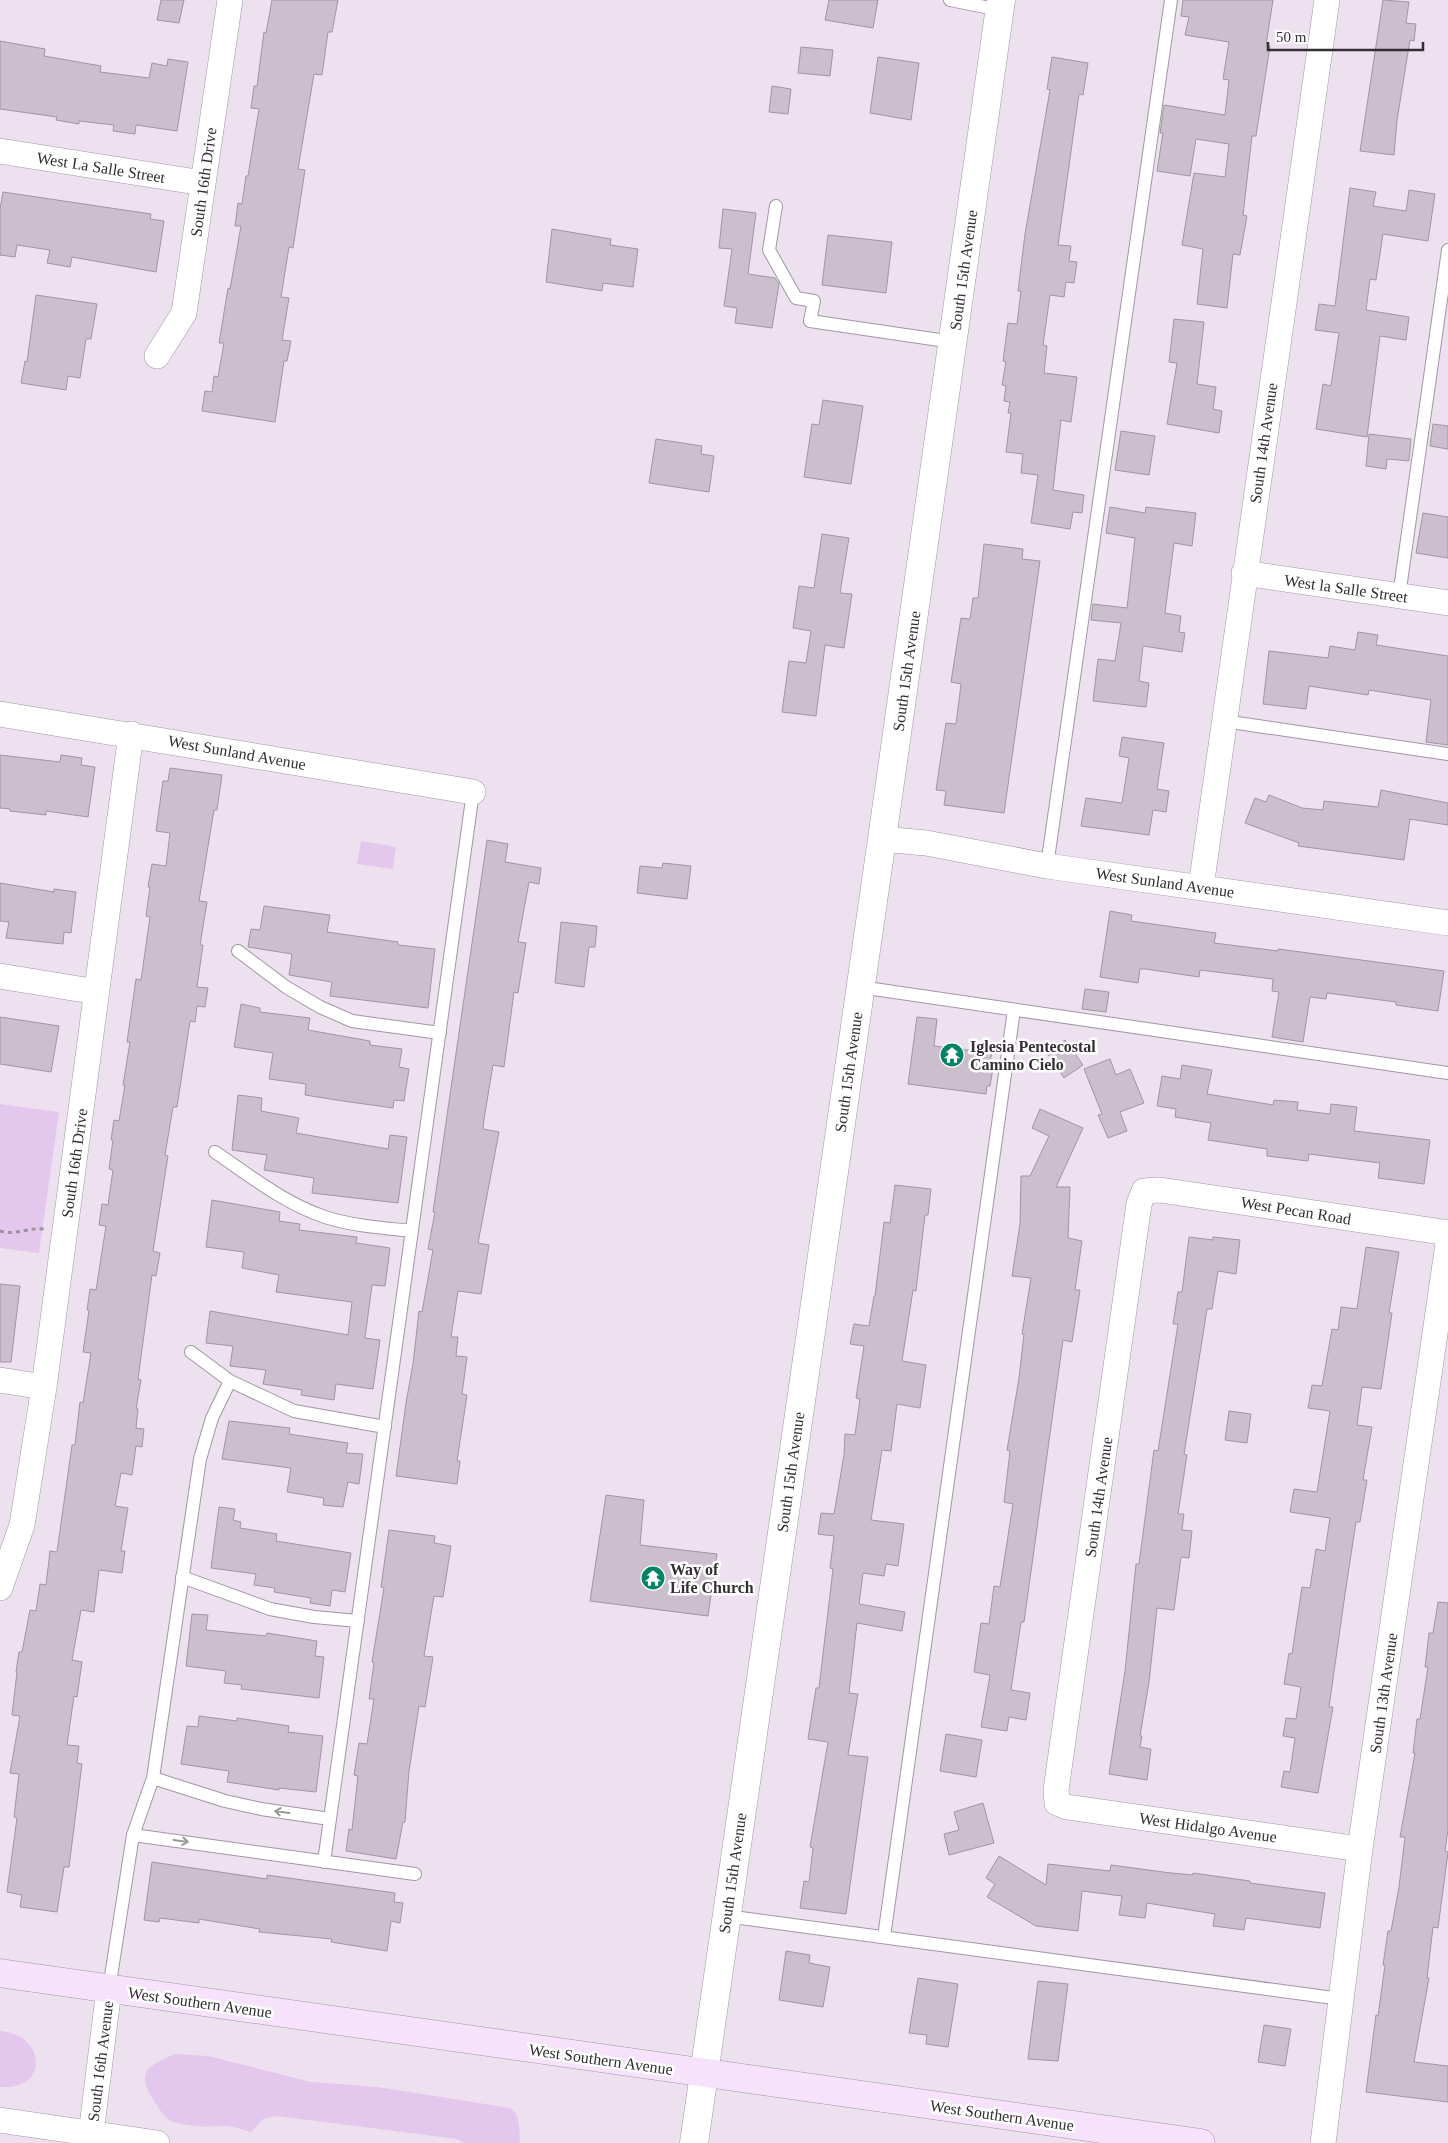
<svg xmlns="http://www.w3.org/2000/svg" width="1448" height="2143" font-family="'Times New Roman',serif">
	<rect width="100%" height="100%" fill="#ede1f0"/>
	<path fill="#e4c7ec" d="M361,841L396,847L393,869L357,864Z
		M0,1104L59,1112L39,1253L0,1248Z
		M0,2031C44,2033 52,2090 0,2087Z
		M175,2054L208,2056L311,2082L378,2087L510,2108C521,2114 519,2132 520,2143H465L457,2139L277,2116L263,2119L251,2132C243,2130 233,2126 225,2126C208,2127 187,2127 171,2121C164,2117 160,2110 156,2104C135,2073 145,2067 175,2054Z"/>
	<path fill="#cbbfce" stroke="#a095a3" d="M161,0H184L179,23L157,20Z
		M272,0H338L332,32H328L322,75L314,74L298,169L305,170L293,248L289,247L281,297L289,298L282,340L291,341L287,361H284L275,422L202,411L205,391L212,392L214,376L218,377L224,343H219L228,288L230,289L241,226H235L238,203L242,204L246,176H248L259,109L251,108L254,86H257L264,32L266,33Z
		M829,0H878L873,28L825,20Z
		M1183,0H1273L1266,45L1270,46L1256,136H1252L1243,215L1247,216L1240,255L1233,254L1227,308L1197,304L1203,249L1182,245L1194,173L1225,177L1229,144L1196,139L1190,176L1157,171L1163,133H1160L1164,105L1225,115L1229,80L1223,79L1229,42L1185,35L1189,17L1181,16Z
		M1383,0L1409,2L1406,23L1416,24L1414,41L1410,40L1397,120L1394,155L1360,151Z
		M0,41L45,49L44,56L101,66L100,72L149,78L152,63L167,66L168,59L188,62L177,131L136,125L135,134L113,131L114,125L79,121V124L56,120L57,117L0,109Z
		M801,47L833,50L830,76L798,73Z
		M878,57L919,63L911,120L870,113Z
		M1052,57L1088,63L1083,95L1079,94L1058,245L1071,246L1069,261L1077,262L1074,283L1066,282L1064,297L1050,295L1043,345L1047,346L1044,373L1077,377L1071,422L1061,420L1053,490L1084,495L1082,513L1073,512L1070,529L1031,523L1038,475L1021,473L1023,454L1006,452L1011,413H1008L1010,402L1004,401L1006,386L1002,385L1006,362L1003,361L1008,323L1017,324L1021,291H1018L1025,234L1050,90L1047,89Z
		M772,86L791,89L788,114L769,112Z
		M1350,188L1376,192L1373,206L1406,211L1409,190L1435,194L1428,241L1383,234L1376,280L1370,279L1366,310L1409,317L1406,340L1380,336L1367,437L1316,429L1323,384L1331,386L1339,333L1315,330L1319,304L1335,306Z
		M3,192L151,214L150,219L164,221L156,272L72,257L70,267L47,263L50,250L17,245L15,257L0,255V209Z
		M723,209L756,213L748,274L775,278L779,284L772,328L735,323L737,308L724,306L732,249L719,248Z
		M552,229L611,239L610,245L638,249L633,287L603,283L602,291L546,282Z
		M828,235L892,242L886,293L822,285Z
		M36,295L97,304L91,339H86L80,378L68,376L66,390L21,383L25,361L27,362Z
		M1174,319L1204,322L1197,384L1216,387L1213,409L1222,411L1219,433L1167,424L1177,363L1169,362Z
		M823,400L863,406L851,484L804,477L812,424L819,425Z
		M1433,424L1448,426V449L1430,446Z
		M1121,431L1155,436L1149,475L1115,470Z
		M1369,434L1411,439L1409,461L1387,459L1386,469L1366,466Z
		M656,439L702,446L701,454L714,456L709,492L649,483Z
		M1110,507L1145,513L1146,507L1196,513L1192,546L1174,543L1165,613L1181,616L1179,632L1185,633L1182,652L1143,646L1139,681L1149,683L1146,707L1093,701L1098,659L1115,661L1121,623L1091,620L1093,604L1127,608L1135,538L1106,533Z
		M1423,513L1448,517V558L1416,553Z
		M822,534L849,538L840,593L852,594L844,648L825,645L816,716L782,712L789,661L806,663L811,631L793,628L799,586L814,588Z
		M984,544L1023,549L1022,559L1040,561L1004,813L944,805L946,791L936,790L946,723L956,724L961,684L951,682L961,618L970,619L973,598H978Z
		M1358,632L1378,635L1376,645L1448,656V745L1426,742L1431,700L1369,690L1368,695L1309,686L1306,709L1263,704L1269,651L1328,658L1330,646L1355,650Z
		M1122,737L1164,743L1157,789L1169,791L1166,812L1153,810L1149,835L1081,826L1086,798L1122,803L1129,758L1119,756Z
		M0,755L60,762L61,755L82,758L81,765L95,767L88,817L46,811V815L10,811V809L0,808Z
		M170,768L222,775L217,810H214L199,901L207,902L200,945H203L197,987L208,988L205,1007L197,1006L195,1022L190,1021L177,1107H173L165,1155L168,1156L153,1251L160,1253L156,1276L152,1275L138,1379L141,1380L136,1409H138L136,1428L144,1429L142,1447L136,1446L132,1475L121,1473L115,1506L128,1508L121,1551H125L122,1573L99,1570L94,1612L81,1610L72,1660L82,1662L77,1697L74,1696L67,1745L79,1746L77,1763L82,1764L69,1867H64L57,1912L20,1907L22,1895L7,1892L17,1818L14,1817L19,1774L10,1773L20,1716L12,1715L17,1672H16L19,1652H22L30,1610L36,1611L40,1584L46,1585L50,1551L57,1552L72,1445H75L80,1402L83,1403L91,1353L83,1352L89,1310H87L90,1289L96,1290L106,1226L99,1225L102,1204L108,1205L113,1170L109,1169L113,1140H111L114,1120L119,1121L125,1085H123L130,1042H127L136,979L141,980L150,917L146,916L150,887H148L152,864L166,866L170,833L156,831L163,781H168Z
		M1381,790L1448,803V825L1410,819L1404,860L1298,846L1299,843L1245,823L1255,798L1266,802L1269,795L1302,808L1323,810L1324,801L1378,807Z
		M487,840L508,844L505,862L541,868L539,884L529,882L518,942L526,943L518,993L514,992L504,1067L493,1065L484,1119L483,1129L499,1132L478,1243L489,1245L481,1294L458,1291L451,1337H458L456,1356L467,1357L462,1394L467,1395L457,1461H460L457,1484L396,1476L406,1403L413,1364L419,1311L422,1312L433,1250L428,1249L435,1212H433Z
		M663,863L691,866L687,899L637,893L640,866L662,868Z
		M0,883L54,892V889L76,892L71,933L64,932L63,944L6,938L9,922L0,921Z
		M264,906L330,915L327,932L398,942V945L435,949L428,1008L330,996L332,982L289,975L292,954L248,947L251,929L260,930Z
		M1110,911L1132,915L1131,921L1216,933L1214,943L1278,951V949L1444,971L1438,1011L1396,1005V1002L1327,993L1326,999L1310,997L1303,1042L1272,1037L1279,992L1272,991L1273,979L1200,970L1199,977L1146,969H1140L1138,983L1100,977Z
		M561,922L597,926L595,947H589L584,987L555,983Z
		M1085,989L1109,992L1106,1012L1082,1009Z
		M241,1004L260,1008V1012L310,1018L308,1030L370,1041V1045L402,1049L399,1067L409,1069L404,1101L394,1100L393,1108L343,1101L305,1095L306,1084L269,1079L273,1053L234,1047Z
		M0,1017L59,1026L51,1072L0,1064Z
		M917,1017L937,1019L934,1046L992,1053L990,1061L994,1062L990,1086H987L986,1094L908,1084Z
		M1065,1040L1083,1065L1064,1078L1047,1053Z
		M1110,1059L1116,1075L1130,1069L1144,1103L1120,1112L1127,1131L1108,1138L1098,1115L1102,1114L1084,1069Z
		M1182,1065L1212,1070L1207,1094L1273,1105L1274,1100L1298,1102L1297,1110L1330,1114L1331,1104L1357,1107L1354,1131L1430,1140L1424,1184L1378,1178L1380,1163L1309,1154L1308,1161L1267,1156V1149L1208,1140L1211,1123L1175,1117L1176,1109L1157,1106L1162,1076L1180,1079Z
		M238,1095L262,1098L261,1111L299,1118L296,1133L388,1149L390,1135L407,1137L398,1203L312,1193L314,1178L264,1170L267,1155L232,1150Z
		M1040,1109L1083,1128L1056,1187H1070L1068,1238L1082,1241L1075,1290H1080L1072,1342L1063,1340L1024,1622H1021L1011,1690L1030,1693L1026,1720L1009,1717L1007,1731L981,1727L990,1675L974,1672L981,1623L989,1624L994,1586L1000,1587L1013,1504L1004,1502L1010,1451L1007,1450L1019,1378L1024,1334H1022L1031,1278L1012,1276L1020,1224L1021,1176H1030L1049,1136L1032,1128Z
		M895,1185L931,1189L928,1215H925L916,1291L913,1290L902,1361L926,1365L920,1408L897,1404L891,1451L882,1450L871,1520L904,1524L898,1566L886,1564L884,1576L863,1573L859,1604L905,1612L902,1631L857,1623L849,1693L858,1694L848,1755L868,1757L846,1914L800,1908L804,1881L809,1882L813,1848L810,1847L828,1742L808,1739L816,1688H819L833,1569L830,1568L834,1536L818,1534L821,1513L834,1514L844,1455L845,1434L855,1435L860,1399L856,1398L864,1346L850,1344L854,1324L869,1326L874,1296H875L884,1222L890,1223Z
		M212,1200L280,1212L279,1221L300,1224L299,1230L357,1237L356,1243L390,1248L385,1286L372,1285L365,1338L380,1340L373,1389L336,1384L334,1400L301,1395L302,1390L263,1384L266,1370L230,1366L233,1346L206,1343L210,1311L348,1335L352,1302L276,1292L279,1275L242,1268L244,1252L206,1247Z
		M1189,1237L1213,1240V1237L1240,1240L1236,1274L1218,1271L1212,1309H1207L1184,1454L1187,1455L1178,1514H1184L1182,1530L1192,1531L1189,1558L1181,1557L1174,1610L1157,1608L1149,1682L1140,1736H1142L1140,1747L1151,1749L1147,1780L1109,1774L1125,1671L1136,1564H1139L1154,1450L1158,1451L1178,1324H1173L1178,1292H1182Z
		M1366,1247L1399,1252L1389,1313H1392L1381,1389L1362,1387L1357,1425L1372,1427L1363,1480H1367L1360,1522H1356L1345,1594L1329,1707H1333L1318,1793L1281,1787L1284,1771L1290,1772L1295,1738L1283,1736L1286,1718L1296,1719L1301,1687L1284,1684L1289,1653L1292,1654L1302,1587L1310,1588L1316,1549L1325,1551L1330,1518L1290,1512L1294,1489L1317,1492L1330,1411L1308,1408L1312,1385L1322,1386L1332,1329L1338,1330L1341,1307L1357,1309Z
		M0,1284L20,1286L11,1362H0Z
		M1229,1411L1251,1414L1247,1443L1225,1440Z
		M229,1421L290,1428L289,1434L348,1443L346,1453L363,1454L359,1484L348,1482L343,1507L323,1505L324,1498L287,1492L291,1468L222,1459Z
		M606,1495L644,1500L640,1545L717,1554L708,1616L590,1601Z
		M219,1507L235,1509L233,1520L241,1522L240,1528L277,1534L276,1541L351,1553L345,1592L332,1590L330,1606L310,1603L311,1598L274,1592L275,1588L254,1585L256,1574L211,1568Z
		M389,1530L435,1536L434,1543L451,1546L443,1597L434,1596L424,1656L433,1657L425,1707L419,1706L409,1771L405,1822H403L396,1859L346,1851L349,1829L352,1830L358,1776L354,1775L359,1743L367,1744L374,1699H369L374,1663L372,1662L384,1588L381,1587Z
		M1438,1602L1448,1603V1829L1445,1851L1448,1852L1438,1928L1433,1927L1427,1978H1429L1414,2062L1448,2066V2102L1366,2092L1376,2015L1378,2016L1385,1965H1383L1388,1931H1391L1399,1887L1405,1837H1400L1415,1753H1413L1417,1719H1420L1428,1667H1425L1429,1633H1433Z
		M192,1614L208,1615L206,1630L266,1636L267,1633L317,1641L315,1656L324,1657L319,1698L241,1689L242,1685L224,1683L226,1671L186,1666Z
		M199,1716L237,1721V1718L289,1726L288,1732L323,1736L316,1792L279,1788V1790L227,1782L229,1771L181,1764L187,1726L198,1727Z
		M946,1734L982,1740L976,1777L940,1771Z
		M983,1803L994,1843L949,1855L944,1834L959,1830L954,1812Z
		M999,1856L1046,1885L1048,1864L1110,1871L1111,1865L1171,1873L1193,1875V1873L1250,1881V1883L1325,1893L1320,1928L1246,1918L1244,1930L1213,1926L1215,1914L1147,1903L1145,1918L1119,1915L1122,1896L1082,1891L1078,1931L1036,1926L987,1897L995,1884L986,1878Z
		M152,1862L267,1879V1875L395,1893L394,1902L403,1903L400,1923L391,1921L387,1951L331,1942L332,1939L259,1932L260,1929L199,1919V1923L160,1918L159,1922L144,1920Z
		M786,1951L810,1955L809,1963L830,1967L823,2007L779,2000Z
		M918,1978L958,1984L948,2047L926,2044L927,2035L909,2033Z
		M1038,1981L1068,1984L1058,2061L1028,2059Z
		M1264,2025L1291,2029L1285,2066L1258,2062Z"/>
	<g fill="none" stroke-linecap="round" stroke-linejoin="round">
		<defs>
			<path id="service" d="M950,0L1000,10
				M776,206L769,250L796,298L814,301L810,321L953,342
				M1399,596L1448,250
				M1224,721L1448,754
				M1047,866L1171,0
				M238,951L286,987L320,1007L352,1021L440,1033
				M860,987L1448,1073
				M215,1152C250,1176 284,1203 325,1217C353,1226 383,1228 412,1231
				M191,1352L230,1381L294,1411L385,1427
				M182,1577L270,1609L314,1617L358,1621
				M153,1778L225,1801L261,1809L330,1819
				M133,1835L415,1874
				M324,1862L473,792
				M726,1916L1341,1999
				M884,1937L1014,1010
				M109,1989L133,1835L153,1778L200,1459L212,1418L230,1381"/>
			<path id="minor" d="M0,151L203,183
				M157,356L184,313L230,0
				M1244,573L1448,603
				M0,714L473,792
				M882,839L926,843L1047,866L1448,923
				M1201,887L1327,0
				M0,976L97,992
				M0,1380L44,1387
				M0,1588L22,1525L44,1387L131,734
				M1360,1849L1067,1807L1057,1803L1056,1790L1139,1204L1144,1191L1160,1190L1448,1233
				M0,2120L157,2143
				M91,2134L109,1989
				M1323,2143L1360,1849L1448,1244"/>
			<path id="tertiary" d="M694,2143L882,839L1001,0"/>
			<path id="secondary" d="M0,1973L1201,2143"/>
		</defs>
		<use href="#service" stroke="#a196a4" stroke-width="14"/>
		<use href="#minor" stroke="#a196a4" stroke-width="26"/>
		<use href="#tertiary" stroke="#a196a4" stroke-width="29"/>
		<use href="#secondary" stroke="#a196a4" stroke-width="29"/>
		<path stroke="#9b929d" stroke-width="3" stroke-dasharray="4 4" stroke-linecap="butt" d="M0,1231C15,1236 29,1227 44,1229"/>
		<use href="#service" stroke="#fff" stroke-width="12"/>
		<use href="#minor" stroke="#fff" stroke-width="25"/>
		<use href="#tertiary" stroke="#fff" stroke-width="28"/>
		<use href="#secondary" stroke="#f6e3fb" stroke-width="28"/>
	</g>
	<defs><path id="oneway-shaft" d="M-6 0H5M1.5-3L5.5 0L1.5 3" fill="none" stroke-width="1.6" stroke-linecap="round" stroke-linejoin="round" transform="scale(1.25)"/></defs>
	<g stroke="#99969a">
		<use href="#oneway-shaft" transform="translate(282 1812) rotate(-172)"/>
		<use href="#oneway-shaft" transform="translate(181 1841) rotate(8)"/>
	</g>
	<defs>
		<symbol id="temple-disc" viewBox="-11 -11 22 22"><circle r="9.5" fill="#028364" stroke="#fff"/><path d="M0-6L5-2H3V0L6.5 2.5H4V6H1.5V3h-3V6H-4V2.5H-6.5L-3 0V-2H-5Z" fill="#fff"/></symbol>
	</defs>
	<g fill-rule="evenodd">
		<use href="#temple-disc" x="938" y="1041" width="28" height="28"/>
		<use href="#temple-disc" x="639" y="1564" width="28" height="28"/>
	</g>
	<g text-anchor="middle" stroke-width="5" stroke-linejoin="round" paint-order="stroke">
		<g font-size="16" fill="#332e34" stroke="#fff">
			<text transform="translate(101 167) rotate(9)" y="6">West La Salle Street</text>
			<text transform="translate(203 182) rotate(-82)" y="6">South 16th Drive</text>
			<text transform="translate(963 270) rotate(-82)" y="6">South 15th Avenue</text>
			<text transform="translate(1263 443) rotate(-82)" y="6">South 14th Avenue</text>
			<text transform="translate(1346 588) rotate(8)" y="6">West la Salle Street</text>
			<text transform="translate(906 671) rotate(-82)" y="6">South 15th Avenue</text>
			<text transform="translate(237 752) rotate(10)" y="6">West Sunland Avenue</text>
			<text transform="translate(1165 882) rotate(8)" y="6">West Sunland Avenue</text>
			<text transform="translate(848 1072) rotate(-82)" y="6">South 15th Avenue</text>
			<text transform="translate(74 1163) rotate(-82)" y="6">South 16th Drive</text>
			<text transform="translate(1296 1210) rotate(9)" y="6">West Pecan Road</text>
			<text transform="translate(790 1472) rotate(-82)" y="6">South 15th Avenue</text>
			<text transform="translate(1098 1497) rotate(-82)" y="6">South 14th Avenue</text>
			<text transform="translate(1383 1693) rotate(-82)" y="6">South 13th Avenue</text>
			<text transform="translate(1208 1827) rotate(8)" y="6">West Hidalgo Avenue</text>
			<text transform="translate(732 1873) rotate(-82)" y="6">South 15th Avenue</text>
			<text transform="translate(200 2002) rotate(8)" y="6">West Southern Avenue</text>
			<text transform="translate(601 2059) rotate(8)" y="6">West Southern Avenue</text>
			<text transform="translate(100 2061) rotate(-83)" y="6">South 16th Avenue</text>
			<text transform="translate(1002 2115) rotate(8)" y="6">West Southern Avenue</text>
		</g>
		<g font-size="16" font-weight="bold" fill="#332e34" stroke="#fff" text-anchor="start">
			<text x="970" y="1052">Iglesia Pentecostal<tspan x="970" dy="18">Camino Cielo</tspan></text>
			<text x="670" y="1575">Way of<tspan x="670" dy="18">Life Church</tspan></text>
		</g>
	</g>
	<path d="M1268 42v8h155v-8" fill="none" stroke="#332e34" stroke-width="2.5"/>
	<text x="1276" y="42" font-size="15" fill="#332e34" stroke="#ffffff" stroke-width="4" paint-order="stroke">50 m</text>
</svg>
